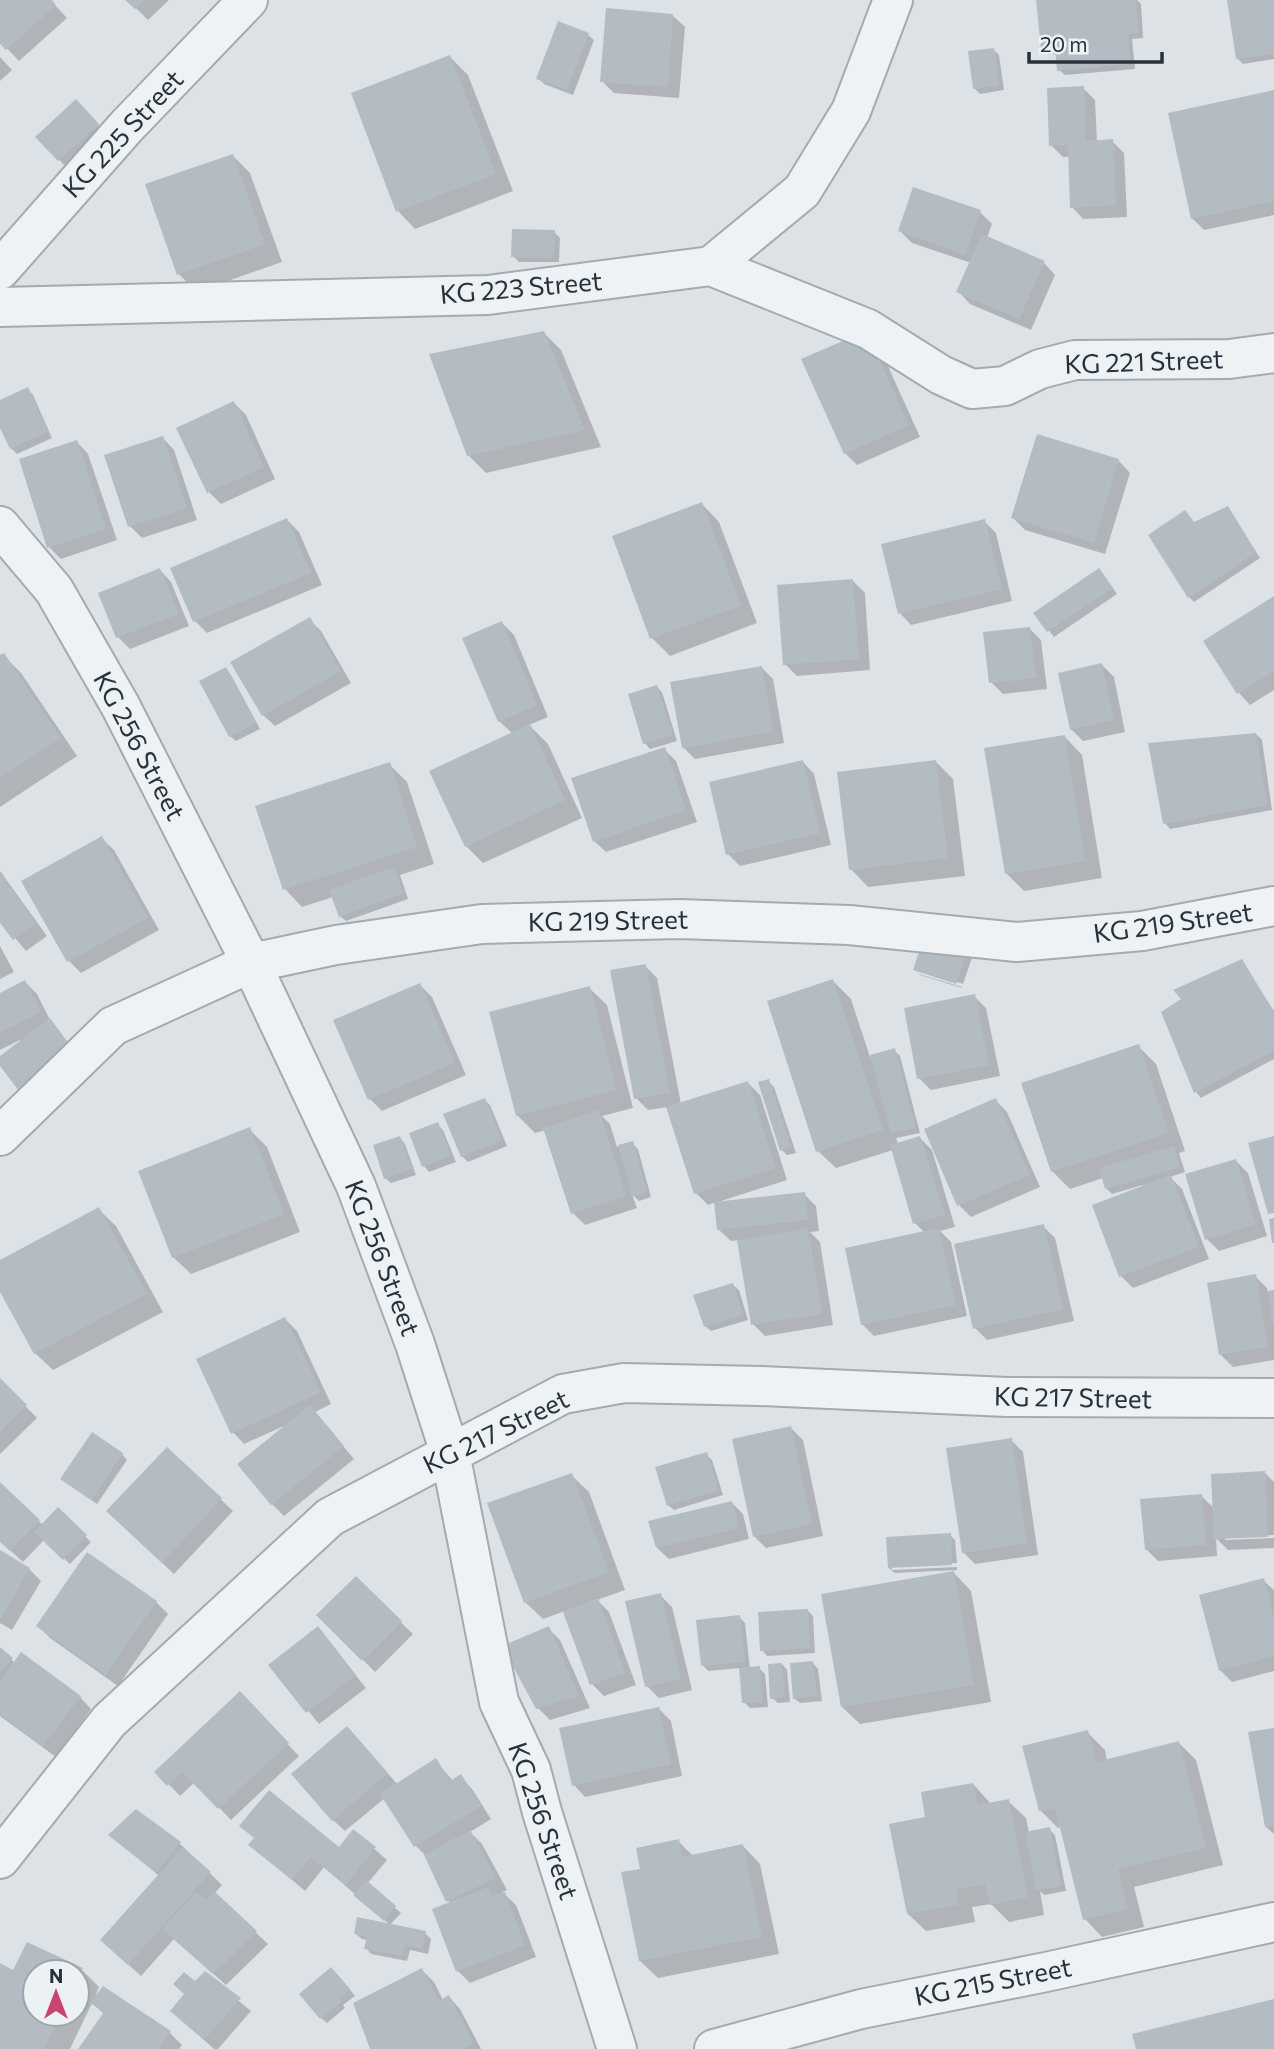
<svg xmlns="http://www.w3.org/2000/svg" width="1274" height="2049" font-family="Commissioner,sans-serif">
	<rect width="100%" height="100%" fill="#dde2e6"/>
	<path fill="#0003" fill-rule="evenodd" d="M0,0H50L67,18L19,61L0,41Z
		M128,0H169L148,20Z
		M1038,0H1137L1141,4L1143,38L1132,39L1135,69L1065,75L1059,70L1057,54L1048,55L1043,49Z
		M1229,0H1274V59L1243,64L1237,58Z
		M673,16L685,27L679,98L614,93L602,81Z
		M588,35L594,40L573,95L544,84L538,78Z
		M994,50L999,55L1004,90L980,94L974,88Z
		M0,57L12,70L0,81Z
		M450,57L468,75L513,191L415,229L398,211Z
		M1083,88L1095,100L1097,142L1112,141L1124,153L1127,217L1083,219L1072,207L1070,157H1063L1051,145Z
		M1274,92V215L1204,230L1192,218Z
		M76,102L103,130L64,165L37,137Z
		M233,156L250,173L282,262L196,292L179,274Z
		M980,212L992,224L987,238L1044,263L1055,275L1031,330L970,304L959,292L971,263L912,243L900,231Z
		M554,232L560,238L559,262H519L513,256Z
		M543,332L561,350L601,447L486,473L468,455Z
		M878,344L920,437L857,465L845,453Z
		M28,389L33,395L52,438L17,454L11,448L0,424V402Z
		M234,403L246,415L275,479L221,504L209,492L179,429Z
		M1038,437L1119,461L1130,473L1105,554L1025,530L1013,518Z
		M163,438L174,450L197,520L142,538L130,526Z
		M77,442L88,454L117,540L61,559L49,547Z
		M702,504L719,522L757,623L670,656L652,638Z
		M1228,508L1260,558L1194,602L1189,597L1195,524Z
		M287,520L299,532L322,585L207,633L195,621Z
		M984,521L996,533L1012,601L911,625L900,613Z
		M160,570L171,582L189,626L130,649L118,637Z
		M1104,576L1117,594L1054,637L1035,613Z
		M853,581L865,593L870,670L797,676L785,664Z
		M1274,598V690L1250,705L1239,693L1206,642Z
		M309,619L321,631L351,683L275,726L263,715Z
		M502,623L514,635L548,717L529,725L548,744L582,818L483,863L466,846L513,734L499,721Z
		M1029,628L1041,640L1047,689L1003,694L991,682Z
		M3,655L21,673L77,756L0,807V658Z
		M1102,665L1114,677L1125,732L1083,741L1071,729Z
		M761,667L773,679L784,743L695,759L683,747Z
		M226,669L231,675L260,729L236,741L230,736Z
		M657,687L662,692L677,741L650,749L645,743Z
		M1256,734L1262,740L1272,810L1170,829L1165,823Z
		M1065,737L1082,755L1102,878L1024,891L1006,873Z
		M664,749L676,761L697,822L606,852L594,841Z
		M803,762L814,774L831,845L740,866L728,854Z
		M936,762L953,779L965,876L868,887L851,869Z
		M389,764L407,782L434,864L400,875L408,899L346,921L340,916L333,897L302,907L285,889Z
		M102,839L114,850L159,930L81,973L69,961L24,882Z
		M0,871L47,936L26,951L0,920Z
		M926,936L973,955L963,984L919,970V973L915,969Z
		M0,946L14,972L0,979Z
		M1241,961L1274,1011V1059L1201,1098L1196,1092L1163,1013Z
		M645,966L657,978L681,1104L748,1083L760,1095L787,1180L718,1202L804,1194L816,1206L819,1231L810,1232L820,1242L833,1325L765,1336L753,1324L739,1240L731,1241L719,1230L716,1202L708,1205L696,1193L668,1107L648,1110L636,1098Z
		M919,974L962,987V988L920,975Z
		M833,981L851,999L870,1057L894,1050L900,1056L920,1133L896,1138L898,1144L920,1138L932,1150L955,1227L940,1231L951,1242L967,1316L874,1336L862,1324L925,1233L915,1223L893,1150L836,1168L818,1151Z
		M25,982L37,994L51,1022L82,1060L31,1100L0,1063V1058L21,1042L20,1040L0,1050V995Z
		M420,985L432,997L466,1075L382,1111L370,1099Z
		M589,988L607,1005L633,1108L602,1116L610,1124L617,1147L632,1143L638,1149L651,1197L639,1201L632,1194L637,1208L585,1225L573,1213L546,1130L535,1133L517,1115Z
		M974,996L986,1008L1000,1076L931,1090L919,1078Z
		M1138,1046L1156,1064L1185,1151L1179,1153L1185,1172L1170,1177L1182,1189L1209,1259L1133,1288L1121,1276L1094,1206L1143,1187V1185L1112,1194L1106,1188L1103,1178L1070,1189L1052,1171Z
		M768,1081L774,1087L796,1153L787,1155L782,1150Z
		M484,1100L490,1105L507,1146L468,1162L462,1156Z
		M995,1100L1007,1112L1040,1187L971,1217L959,1205Z
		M437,1124L443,1130L456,1162L429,1172L424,1166Z
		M249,1129L267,1147L300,1232L191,1274L173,1257Z
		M400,1138L405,1144L416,1175L391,1183L385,1178Z
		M1236,1161L1248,1173L1267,1236L1219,1251L1207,1239Z
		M98,1209L116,1226L163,1312L53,1370L35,1353L0,1288V1262Z
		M1043,1226L1055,1238L1074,1321L987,1340L975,1328Z
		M1255,1276L1267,1288L1268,1293L1274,1292V1360L1233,1367L1221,1355Z
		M733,1285L739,1290L748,1320L711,1331L705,1326Z
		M285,1319L297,1331L331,1404L315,1412L354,1459L284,1516L272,1504L284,1426L244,1444L233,1432Z
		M0,1380L37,1418L0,1454Z
		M791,1428L803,1440L823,1536L766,1548L754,1536Z
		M1011,1440L1023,1452L1038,1555L975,1564L963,1552Z
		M167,1449L233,1511L174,1574L120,1523Z
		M122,1454L127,1460L97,1504L62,1479Z
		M706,1454L712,1460L723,1495L674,1510L668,1505Z
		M1265,1473L1274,1482V1535L1225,1537V1540L1274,1538V1548L1228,1550L1216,1538L1217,1556L1158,1561L1146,1549L1201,1496L1215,1509Z
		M571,1475L589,1492L625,1590L597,1600L609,1612L636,1685L604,1696L592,1684L565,1611L543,1619L525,1602Z
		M0,1485L43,1525L58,1510L91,1542L70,1564L44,1540L23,1562L0,1541Z
		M731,1502L743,1514L749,1539L669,1559L657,1548Z
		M950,1535L955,1540L957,1563L892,1566V1570L957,1567V1570L895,1573L889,1568Z
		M0,1552L29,1569L41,1581L12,1630L0,1623Z
		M954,1573L971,1591L991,1702L860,1724L842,1707Z
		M356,1579L413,1634L375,1672L319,1615Z
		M1263,1580L1274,1590V1671L1232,1682L1220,1670Z
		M660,1595L672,1607L692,1690L659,1698L647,1686Z
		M156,1602L168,1614L118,1686L50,1638L38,1626Z
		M808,1611L813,1616L815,1653L767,1656L762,1650Z
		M739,1617L745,1623L750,1669L759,1668L765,1674L768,1707L750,1708L744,1702L740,1668L708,1671L703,1665Z
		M318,1629L366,1688L319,1724L271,1665Z
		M549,1629L560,1640L590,1708L550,1720L538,1708Z
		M0,1649L15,1663L80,1697L91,1709L56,1757L0,1716Z
		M813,1663L818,1669L822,1701L800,1703L794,1698Z
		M782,1664L787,1670L790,1702L778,1703L772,1698Z
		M240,1694L299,1756L231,1820L195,1782L180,1796L157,1772Z
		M659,1709L671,1721L682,1776L585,1797L574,1785Z
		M1274,1730V1834L1266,1827Z
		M1087,1732L1105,1750L1107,1761L1179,1743L1196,1760L1223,1865L1134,1887L1144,1927L1102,1937L1085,1919L1062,1827L1058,1828L1040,1810Z
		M358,1740L398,1785L435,1760L453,1781L461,1777L472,1789L491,1819L470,1832L482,1844L507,1890L502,1892L516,1905L536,1957L470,1983L458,1971L450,1904L427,1857L416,1846L385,1798L345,1831L333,1820Z
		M973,1784L991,1804L1008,1801L1026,1818L1029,1833L1049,1829L1055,1835L1066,1891L1044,1895L1040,1891L1044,1915L1009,1922L991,1904L972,1907L975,1922L926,1931L908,1914L927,1819Z
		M354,1831L387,1860L367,1884L401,1913L390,1925L324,1867L305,1891L251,1845L255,1839L339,1849Z
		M111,1835L180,1844L222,1885L214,1894L268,1944L226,1985L174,1939L141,1976L114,1952L159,1876Z
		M678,1841L693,1856L743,1846L760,1864L779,1954L658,1978L640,1961L642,1870Z
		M425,1933L431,1939L428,1954L410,1950L407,1961L371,1954L366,1948L368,1940L362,1939L356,1934Z
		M0,1965L14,1972L82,1970L99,1987L95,1997L103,1988L170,2033L182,2045L179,2049H80L104,2014L92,2003L70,2049H0ZM35,1972H77V2014H35Z
		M422,1970L434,1982L443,2000L449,1997L460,2009L481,2049H372Z
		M205,1973L251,2011L218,2049H214L184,2022L186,1994Z
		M337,1974L355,1996L343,2005L345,2008L327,2023L321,2018Z"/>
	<path fill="#b4bcc3" d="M0,0H52L56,5L6,50L0,44Z
		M125,0H145L135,9Z
		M1036,0H1136L1139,33L1128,34L1131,64L1057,71L1055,48L1041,50Z
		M1227,0H1274V54L1236,59Z
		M606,8L673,14L668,87L600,82Z
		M558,21L589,33L567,90L536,79Z
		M994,48L999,85L973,89L968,51Z
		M450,55L496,174L396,212L351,93Z
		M1084,86L1086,141L1113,139L1116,205L1070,208L1068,145L1049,146L1047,88Z
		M1274,90V201L1191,219L1168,113Z
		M76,99L99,124L58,161L35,137Z
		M233,154L265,244L177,275L145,184Z
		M913,187L981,210L965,255L898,231Z
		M512,229L555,230L554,258L511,257Z
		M982,234L1045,261L1019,319L956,292Z
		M544,331L585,430L467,456L429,354Z
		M866,331L909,425L844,454L801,359Z
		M28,387L48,432L10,449L0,428V400Z
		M234,401L264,467L207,493L176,428Z
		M1037,434L1119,459L1094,543L1011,518Z
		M163,436L187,508L128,527L104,455Z
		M77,440L106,529L47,548L19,459Z
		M702,502L741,606L650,639L612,536Z
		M1228,506L1256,552L1188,598L1148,535L1185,510L1194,522Z
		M287,518L311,573L193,622L170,568Z
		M985,519L1002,589L898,614L881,544Z
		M160,568L179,614L116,638L98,593Z
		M1099,568L1113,588L1047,632L1033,613Z
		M853,579L859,659L783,665L777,585Z
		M1274,596V671L1237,694L1203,641Z
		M310,617L341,671L262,716L230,662Z
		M502,621L537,705L498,722L462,638Z
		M1030,627L1036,678L989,683L983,632Z
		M4,653L61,738L0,778V655Z
		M1102,663L1114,720L1070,730L1058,673Z
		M762,666L773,732L682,748L670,682Z
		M226,667L256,723L229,737L199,681Z
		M657,685L673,735L643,744L628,694Z
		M530,724L565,800L465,847L429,771Z
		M1256,733L1267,805L1163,824L1148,743Z
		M1065,735L1085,861L1005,874L984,748Z
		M665,747L686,810L593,842L571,778Z
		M803,760L820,833L726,855L709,782Z
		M936,760L948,858L849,870L837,772Z
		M390,762L417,847L283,890L255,806Z
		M102,836L148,918L67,962L21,881Z
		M394,867L404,893L339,917L329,890Z
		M0,873L36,923L13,940L0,923Z
		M925,934L968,948L956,984L913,970Z
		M1242,959L1274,1012V1051L1194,1093L1161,1012L1181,999L1173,990Z
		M646,964L670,1093L634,1099L610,970Z
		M833,979L883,1130L816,1152L767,1001Z
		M25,980L41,1012L0,1033V993Z
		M420,983L455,1063L368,1100L333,1020Z
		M590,986L616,1090L516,1116L489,1012Z
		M975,994L989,1065L917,1079L904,1008Z
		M50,1018L72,1048L18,1090L0,1066V1056Z
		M1139,1044L1169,1133L1051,1172L1021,1083Z
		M895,1048L916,1127L891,1133L870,1055Z
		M769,1079L791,1147L780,1151L758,1082Z
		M748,1081L776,1168L694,1194L666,1107Z
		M485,1098L502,1140L461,1157L443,1114Z
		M996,1098L1030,1175L957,1206L924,1129Z
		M599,1110L626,1196L571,1214L543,1128Z
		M438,1122L451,1156L422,1167L409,1133Z
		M250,1127L284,1214L172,1258L138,1171Z
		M400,1136L412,1169L384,1179L373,1145Z
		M920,1136L945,1215L913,1224L890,1145Z
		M1274,1136V1213L1268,1214L1248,1143Z
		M633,1141L647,1192L632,1196L618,1145Z
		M1174,1146L1180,1167L1105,1189L1099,1168Z
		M1236,1159L1256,1224L1205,1240L1185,1174Z
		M1171,1175L1199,1247L1119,1277L1092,1205Z
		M805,1192L808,1220L717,1230L714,1202Z
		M99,1207L147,1294L34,1354L0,1292V1260Z
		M1274,1218V1243H1272L1269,1219Z
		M1044,1224L1063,1309L973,1329L954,1244Z
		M808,1228L822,1314L751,1325L737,1240Z
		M939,1228L956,1305L861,1325L845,1248Z
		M1256,1274L1268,1347L1219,1355L1207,1283Z
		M733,1283L743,1315L704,1327L693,1295Z
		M1274,1290V1324H1272L1268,1291Z
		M285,1317L321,1392L231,1434L196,1359Z
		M0,1378L27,1405L0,1431Z
		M310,1405L344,1446L271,1505L237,1464Z
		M791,1426L812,1524L753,1537L732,1439Z
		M92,1432L123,1453L91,1500L60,1479Z
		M1012,1438L1027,1543L962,1553L946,1448Z
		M167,1447L222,1498L162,1563L106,1511Z
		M707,1452L719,1490L667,1506L655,1467Z
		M1265,1471L1268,1537L1214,1539L1211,1474Z
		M572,1473L609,1572L524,1603L487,1503Z
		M0,1482L40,1520L10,1551L0,1542Z
		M1202,1494L1206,1545L1145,1550L1140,1499Z
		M732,1501L739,1528L656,1548L648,1521Z
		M58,1507L87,1535L63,1560L34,1532Z
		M951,1533L952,1565L888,1568L886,1537Z
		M0,1550L30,1568L0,1620Z
		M87,1552L157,1601L106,1675L36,1626Z
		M954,1571L974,1685L841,1707L821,1594Z
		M356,1576L402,1621L362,1661L316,1615Z
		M1264,1578L1274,1618V1656L1219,1671L1199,1595Z
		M661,1593L681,1679L645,1687L625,1601Z
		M598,1598L625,1673L590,1685L563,1612Z
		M808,1609L810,1648L760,1651L758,1612Z
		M740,1615L745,1662L701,1666L696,1620Z
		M318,1626L356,1675L306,1713L268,1665Z
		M549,1626L579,1696L536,1709L502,1646Z
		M0,1647L13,1658L0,1673Z
		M21,1652L81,1696L43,1746L0,1714V1681Z
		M813,1661L817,1696L793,1699L790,1663Z
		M782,1663L785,1697L770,1699L768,1664Z
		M760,1666L763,1702L742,1703L739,1668Z
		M240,1691L289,1743L218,1809L182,1772L167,1786L154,1772Z
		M659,1707L671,1764L572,1786L559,1728Z
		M347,1726L388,1773L332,1821L291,1774Z
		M1274,1728V1826L1265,1827L1248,1732Z
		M1088,1730L1096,1762L1179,1741L1206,1848L1118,1869L1128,1909L1083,1920L1055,1808L1039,1811L1022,1746Z
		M436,1758L450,1781L461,1774L481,1806L414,1847L380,1794Z
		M973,1783L978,1805L1009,1799L1028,1897L990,1905L985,1884L956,1890L959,1905L907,1914L889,1824L925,1817L921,1792Z
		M269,1790L339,1847L353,1829L376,1847L345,1885L311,1857L292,1880L248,1845L254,1838L239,1826Z
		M136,1809L181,1842L156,1873L108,1835Z
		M1050,1827L1061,1886L1036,1890L1025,1832Z
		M470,1830L496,1878L446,1902L424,1855Z
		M679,1839L682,1857L743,1844L762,1937L639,1961L621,1872L640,1869L636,1848Z
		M183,1847L211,1872L128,1965L100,1940Z
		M366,1880L396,1906L384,1921L353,1895Z
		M488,1887L492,1896L505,1892L525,1945L456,1972L432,1909Z
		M214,1891L257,1931L213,1974L162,1929L196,1892L206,1900Z
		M357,1917L426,1931L422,1949L405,1945L402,1956L364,1949L367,1936L354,1934Z
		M27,1942L83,1968L77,1981V1972H35V2014H61L44,2049H0V1963L13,1970Z
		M331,1967L350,1989L339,1999L341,2002L320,2019L299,1994Z
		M422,1968L439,2001L449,1995L473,2043L463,2049H370L353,2003Z
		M205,1971L241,1998L204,2040L170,2011L184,1994L173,1984L184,1972L195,1981Z
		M103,1986L171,2031L159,2049H78L104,2012L90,2003Z
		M1274,1999V2049H1136L1132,2034Z"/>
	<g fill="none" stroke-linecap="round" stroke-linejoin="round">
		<defs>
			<path id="minor" d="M711,266L868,329L941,375L972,389L1005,386L1040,369L1075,360L1229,359L1274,353
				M0,270L126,127L248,0
				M0,307L488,295L711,266L802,191L851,111L893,0
				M0,526L54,590L121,707L251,963L356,1186L415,1344L450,1453L499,1702L531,1770L542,1812L617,2049
				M0,1136L113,1026L251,963L336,945L482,924L680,919L849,925L1017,942L1142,931L1274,906
				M0,1859L109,1721L330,1517L563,1394L624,1383L760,1386L1007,1397L1274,1398
				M714,2049L861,2009L1046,1972L1274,1922"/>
		</defs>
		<use href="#minor" stroke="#a3aab0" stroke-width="42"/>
		<use href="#minor" stroke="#eff2f5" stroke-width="38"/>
	</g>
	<g text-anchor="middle" stroke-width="5" stroke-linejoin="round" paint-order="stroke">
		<g font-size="26" fill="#27323c" stroke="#ecf1f4">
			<text transform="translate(123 134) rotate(-47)" y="9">KG 225 Street</text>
			<text transform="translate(521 288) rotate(-5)" y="9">KG 223 Street</text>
			<text transform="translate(1144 362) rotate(-2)" y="9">KG 221 Street</text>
			<text transform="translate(139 746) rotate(62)" y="9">KG 256 Street</text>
			<text transform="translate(608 921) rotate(-1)" y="9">KG 219 Street</text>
			<text transform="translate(1173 923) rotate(-8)" y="9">KG 219 Street</text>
			<text transform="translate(382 1258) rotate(69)" y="9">KG 256 Street</text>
			<text transform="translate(1073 1398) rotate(1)" y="9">KG 217 Street</text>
			<text transform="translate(496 1432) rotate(-26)" y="9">KG 217 Street</text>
			<text transform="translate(543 1821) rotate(71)" y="9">KG 256 Street</text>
			<text transform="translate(993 1982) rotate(-11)" y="9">KG 215 Street</text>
		</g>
	</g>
	<g transform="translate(56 1993)"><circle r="33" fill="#ecf1f4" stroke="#9da5aa" stroke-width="2"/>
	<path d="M0-5L12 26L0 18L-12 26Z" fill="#c8456f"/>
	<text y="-10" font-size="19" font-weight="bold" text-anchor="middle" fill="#27323c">N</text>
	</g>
	<path d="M1029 52v10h133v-10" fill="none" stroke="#27323c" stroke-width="3.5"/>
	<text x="1040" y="52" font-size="21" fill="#27323c" stroke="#ecf1f4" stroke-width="5" paint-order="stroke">20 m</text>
</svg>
